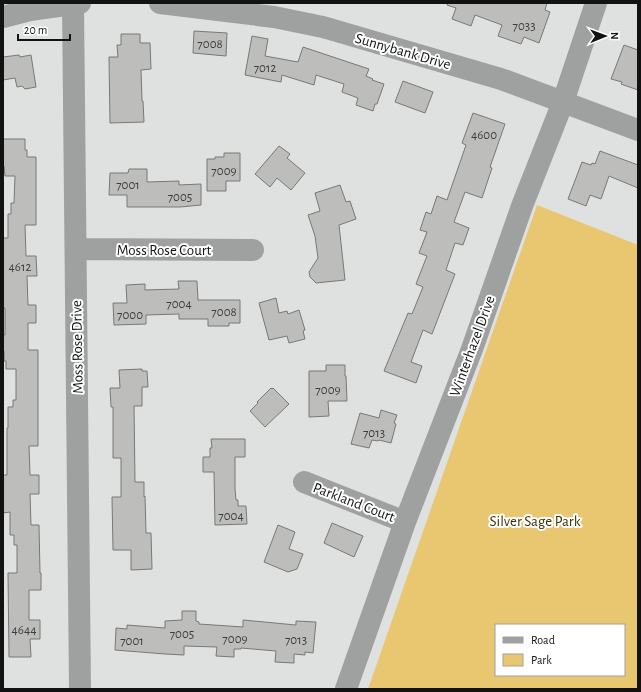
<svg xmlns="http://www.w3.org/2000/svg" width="641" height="692" font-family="'Alegreya Sans',sans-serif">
	<rect width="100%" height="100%" fill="#dee1df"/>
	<path fill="#e9c771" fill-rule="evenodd" d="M537,205L638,245V689H368ZM496,625H624V675H496Z"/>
	<path fill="#bdbebb" stroke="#787976" d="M447,3H547L545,10L550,12L539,43L524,37L521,44L498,36L502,25L475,15L471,26L452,19L456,8L447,5Z
		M194,31L227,33L226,56L193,53Z
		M121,34H140V43H150L151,69L141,70L142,101H143L144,122L110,123L109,57H118L117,45H121Z
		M252,36L268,39L265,56L298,62L303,47L369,69L366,76L373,79L372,80L384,84L377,104H375L373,111L356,105L358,98L342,92L344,84L316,75L314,85L282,75L281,82L245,75Z
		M624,45L638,50V90L621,84L622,82L611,79Z
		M19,55L20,57L31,55L36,87L25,89L22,86L17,87L15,78L3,80V57Z
		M403,81L433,92L425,113L395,102Z
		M473,113L505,124L490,167L492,168L482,198L465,192L454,222L469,228L463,245L455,243L446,270L455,274L432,334L423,330L411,362L422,366L416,383L384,371L408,313L412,314L423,287L416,284L427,256L419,253L427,232L420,230L426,212L431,214L437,196L447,200L466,145L462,143Z
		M3,139H25V150H27V157H36V225H25L26,256H36L37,276H27L28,305H36V323H28V350H38V446H29L30,475H39V494H30L31,525H39L40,573H41V590H29V620H40V639H30L31,657H9L8,573H17V545H14V535H10V512L3,513V475H7V428H8V407H13V400H16V369H6V361H4V351H3V334L5,335V308H3V238H8V214H11V203H14L15,176H5L4,166H3Z
		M279,146L290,154L287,158L305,173L291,190L277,178L270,187L255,174Z
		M600,151L638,165V188L609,176L601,199L590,195L586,206L568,199L582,162L591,165L592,163L595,164Z
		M224,153H240V181H226V191H207V159H215V157H224Z
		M129,169H147V182L179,181V185L201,184V205L180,207H127V195H109L110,173H128Z
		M340,185L346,202L350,201L356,219L339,225L345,280L316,283L310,277L309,272L318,258L315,236L308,215L320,211L315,193Z
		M178,281H197L198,300H240V323H229V326H208V319H179V314L146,315V324L114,325L113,303H127L126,285L145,284V290L179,289Z
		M276,298L279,313L287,311L288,314L299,310L305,330L303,331L305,339L289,343L287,336L269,340L259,303Z
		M326,365H345V376H346L347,401H328L329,416L309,417V371H326Z
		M142,369V371H147L148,387H142V406H134L135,482H144V497L145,496L146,533H151L152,569L131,570V550H113L112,497H121V458H113V407H111L110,388H120L119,370Z
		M271,388L272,389L273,388L289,404L265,427L250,411L258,403L257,402Z
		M381,410L397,415L394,423L396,424L391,443L379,440L378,441L372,440L369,448L351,444L360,413L379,418Z
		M211,439H245V457H235V489L236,500H238V506H246L247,524L215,525L214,472H203V457H210V448H212Z
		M332,523L363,536L354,557L324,543Z
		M278,525L295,532L289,549L303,554L297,569L288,572L264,562Z
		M182,611H196V621L199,622V624L243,627V620L296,625V621L316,622L313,653L305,652V655L294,654V663L275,662L276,651L241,648V649H234V657L216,656L217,647L184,646V655L165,654L115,650L116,628L127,629V625L165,628V621L182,620Z"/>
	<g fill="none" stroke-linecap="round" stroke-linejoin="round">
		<path stroke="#9fa1a0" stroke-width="22" d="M160,3L274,17L323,27L501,79L638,130
			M73,4L80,689
			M3,17L30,10L80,3
			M76,249L253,250
			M304,482L405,522
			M346,689L405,522L472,349L522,206L563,102L596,3"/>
	</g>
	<g text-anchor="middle" stroke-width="4" stroke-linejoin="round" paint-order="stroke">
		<g font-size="13" fill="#3c3d3c">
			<text x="524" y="30">7033</text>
			<text x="210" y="48">7008</text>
			<text x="265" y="72">7012</text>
			<text x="484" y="139">4600</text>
			<text x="224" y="175">7009</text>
			<text x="128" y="189">7001</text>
			<text x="180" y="201">7005</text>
			<text x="20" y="271">4612</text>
			<text x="179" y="308">7004</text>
			<text x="224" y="316">7008</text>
			<text x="130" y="319">7000</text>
			<text x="328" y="394">7009</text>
			<text x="374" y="437">7013</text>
			<text x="231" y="520">7004</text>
			<text x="24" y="634">4644</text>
			<text x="182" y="638">7005</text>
			<text x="235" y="643">7009</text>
			<text x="296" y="644">7013</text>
			<text x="132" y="645">7001</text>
		</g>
		<g font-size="15" fill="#111211" stroke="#fff">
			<text transform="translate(403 51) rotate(16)" y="5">Sunnybank Drive</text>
			<text x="164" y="255">Moss Rose Court</text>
			<text transform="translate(472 346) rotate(-70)" y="5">Winterhazel Drive</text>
			<text transform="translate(77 347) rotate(-91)" y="5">Moss Rose Drive</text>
			<text transform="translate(354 502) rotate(21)" y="5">Parkland Court</text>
		</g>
		<g font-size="15" fill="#3f3108" stroke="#fff">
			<text x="535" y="526">Silver Sage Park</text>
		</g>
	</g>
	<rect width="641" height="692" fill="none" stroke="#111211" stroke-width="8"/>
	<rect x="495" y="624" width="130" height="52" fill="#ffffff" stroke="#a0a0a0"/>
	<rect x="503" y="637" width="20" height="6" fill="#9fa1a0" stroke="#a0a0a0"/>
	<text x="531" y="644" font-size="12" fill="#111211">Road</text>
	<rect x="503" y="654" width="20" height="12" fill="#e9c771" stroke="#a0a0a0"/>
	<text x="531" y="664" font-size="12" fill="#111211">Park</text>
	<g transform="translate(605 36) rotate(89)" stroke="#ffffff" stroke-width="3" paint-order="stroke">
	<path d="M0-3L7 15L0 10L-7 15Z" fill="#111211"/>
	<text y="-6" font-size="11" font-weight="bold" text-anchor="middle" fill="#111211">N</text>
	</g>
	<path d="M18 34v6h52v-6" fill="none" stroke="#111211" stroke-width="2"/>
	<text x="24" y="34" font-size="12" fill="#111211" stroke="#ffffff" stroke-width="3" paint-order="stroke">20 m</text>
</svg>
